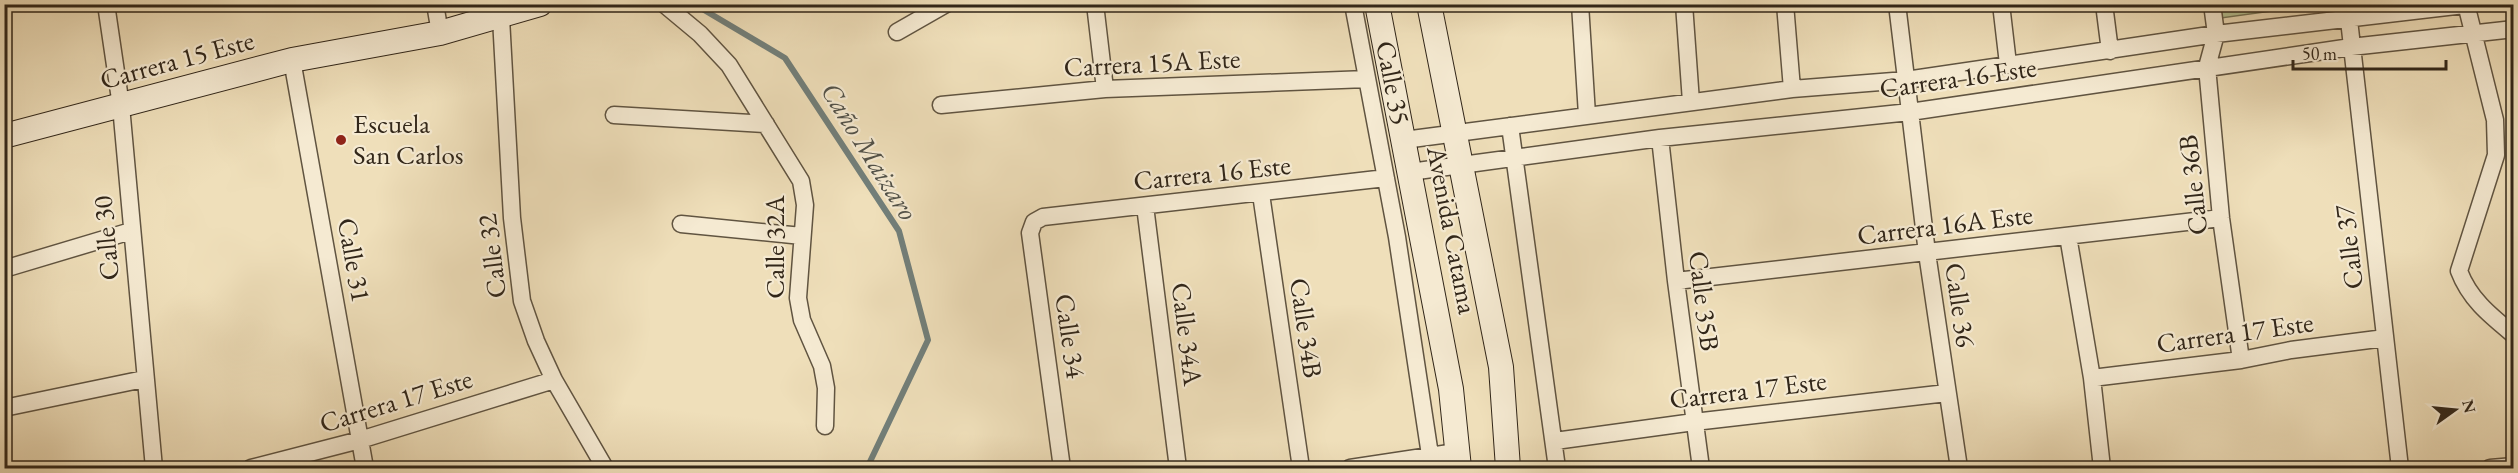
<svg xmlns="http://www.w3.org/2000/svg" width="2518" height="473" font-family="'EB Garamond',serif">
	<rect width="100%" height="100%" fill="#efdfba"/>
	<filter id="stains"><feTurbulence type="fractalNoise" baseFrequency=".00333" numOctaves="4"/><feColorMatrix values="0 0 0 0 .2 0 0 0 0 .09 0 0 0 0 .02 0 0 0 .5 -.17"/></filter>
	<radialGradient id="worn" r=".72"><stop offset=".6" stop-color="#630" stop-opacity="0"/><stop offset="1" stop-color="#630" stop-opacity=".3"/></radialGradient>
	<path fill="#b5c293" stroke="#737456" stroke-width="1.5" d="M2218,4L2315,5L2221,18Z"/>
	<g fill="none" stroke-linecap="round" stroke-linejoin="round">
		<path stroke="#727f7a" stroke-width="6" d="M694,4L785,58L899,231L928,340L867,468"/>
		<defs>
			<path id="street" d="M106,4L121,106L154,468
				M435,4L440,33
				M664,4L700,34L729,65L801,181L805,205L798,298L802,320L822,366L826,388L825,426
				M1095,4L1105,89
				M1353,4L1397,237L1430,455
				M1580,4L1587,115
				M1684,4L1691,102
				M1785,4L1792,89
				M1897,4L1927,253L1959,468
				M2001,4L2008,64
				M2104,4L2110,51
				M2212,4L2216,34L2207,67L2221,218L2241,360
				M2466,4L2495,120L2496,155L2459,271C2470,300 2491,316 2514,335
				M501,18L512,218L522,301L536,341L554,380L605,468
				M2349,20L2400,468
				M897,32L946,4
				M292,60L365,468
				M941,105L1105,89L1367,79
				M614,115L766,124
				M1510,126L1557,468
				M1660,138L1676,281L1701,468
				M1404,140L1792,89L1906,80L2216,34L2473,4
				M1410,172L1660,138L1910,112L2351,47L2514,29
				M1261,194L1301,468
				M1145,206L1178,468
				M681,224L802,236
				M2068,236L2092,378L2102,468
				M4,269L131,231
				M1676,281L2221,218
				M2092,378L2241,360L2291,350L2385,338
				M4,408L144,379
				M1555,441L1694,422L1947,393
				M251,468L360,440L554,380
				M1062,468L1030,233L1034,222L1043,217L1386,178
				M1350,468L1456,452
				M2490,468L2514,466"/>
			<path id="secondary" d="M1377,4L1451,389L1459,468
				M1429,4L1501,367L1508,468
				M4,136L292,60L440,33L540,4"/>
		</defs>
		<use href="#street" stroke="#605441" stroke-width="19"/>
		<use href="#secondary" stroke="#312619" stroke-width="26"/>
		<use href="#street" stroke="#f5ead2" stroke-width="16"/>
		<use href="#secondary" stroke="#f5ead2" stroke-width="24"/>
	</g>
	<circle fill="#8f2418" stroke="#f5ead2" stroke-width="2" cx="341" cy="140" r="6"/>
	<g text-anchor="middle" stroke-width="4.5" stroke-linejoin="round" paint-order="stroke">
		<g font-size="27" fill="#312619" stroke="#f5ead2">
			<text transform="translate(177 60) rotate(-15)" y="9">Carrera 15 Este</text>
			<text transform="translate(1152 63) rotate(-3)" y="9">Carrera 15A Este</text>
			<text transform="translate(1958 78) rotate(-8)" y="9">Carrera 16 Este</text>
			<text transform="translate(1393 83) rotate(79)" y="9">Calle 35</text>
			<text transform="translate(1212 173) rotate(-6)" y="9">Carrera 16 Este</text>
			<text transform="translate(2193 185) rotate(-96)" y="9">Calle 36B</text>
			<text transform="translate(1945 225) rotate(-7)" y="9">Carrera 16A Este</text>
			<text transform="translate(1452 230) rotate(79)" y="9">Avenida Catama</text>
			<text transform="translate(106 238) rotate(-95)" y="9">Calle 30</text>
			<text transform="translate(775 247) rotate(-90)" y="9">Calle 32A</text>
			<text transform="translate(2349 247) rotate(-97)" y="9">Calle 37</text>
			<text transform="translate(492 256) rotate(-97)" y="9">Calle 32</text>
			<text transform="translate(354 260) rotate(80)" y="9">Calle 31</text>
			<text transform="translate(1704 301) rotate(83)" y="9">Calle 35B</text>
			<text transform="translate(1960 305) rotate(82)" y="9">Calle 36</text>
			<text transform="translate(1306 328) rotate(82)" y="9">Calle 34B</text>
			<text transform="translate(2235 333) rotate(-8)" y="9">Carrera 17 Este</text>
			<text transform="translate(1187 334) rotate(83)" y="9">Calle 34A</text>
			<text transform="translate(1070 336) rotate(82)" y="9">Calle 34</text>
			<text transform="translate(1748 390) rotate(-7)" y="9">Carrera 17 Este</text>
			<text transform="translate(396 401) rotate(-17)" y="9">Carrera 17 Este</text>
		</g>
		<g font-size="27" fill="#312619" stroke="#f5ead2" text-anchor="start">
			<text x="353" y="133">Escuela<tspan x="353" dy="31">San Carlos</tspan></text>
		</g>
		<g font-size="28" font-style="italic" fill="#525249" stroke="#f5ead2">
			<text transform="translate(870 151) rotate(58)" y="10">Caño Maizaro</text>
		</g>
	</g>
	<rect width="2518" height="473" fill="none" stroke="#efdfba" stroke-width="24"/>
	<rect x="6" y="6" width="2506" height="461" fill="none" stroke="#312619" stroke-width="3"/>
	<rect x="12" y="12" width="2494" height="449" fill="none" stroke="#312619" stroke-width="1.5"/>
	<g transform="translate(2455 410) rotate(75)" stroke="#f5ead2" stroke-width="4.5" paint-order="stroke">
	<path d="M0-4.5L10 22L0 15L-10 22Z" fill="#312619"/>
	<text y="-9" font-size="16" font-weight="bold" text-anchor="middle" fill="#312619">N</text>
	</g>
	<path d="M2293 60v9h153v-9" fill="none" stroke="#312619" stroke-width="3"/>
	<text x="2302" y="60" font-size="18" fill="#312619" stroke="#f5ead2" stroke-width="4.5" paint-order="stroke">50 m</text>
	<rect width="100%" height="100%" filter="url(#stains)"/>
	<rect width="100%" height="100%" fill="url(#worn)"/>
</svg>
